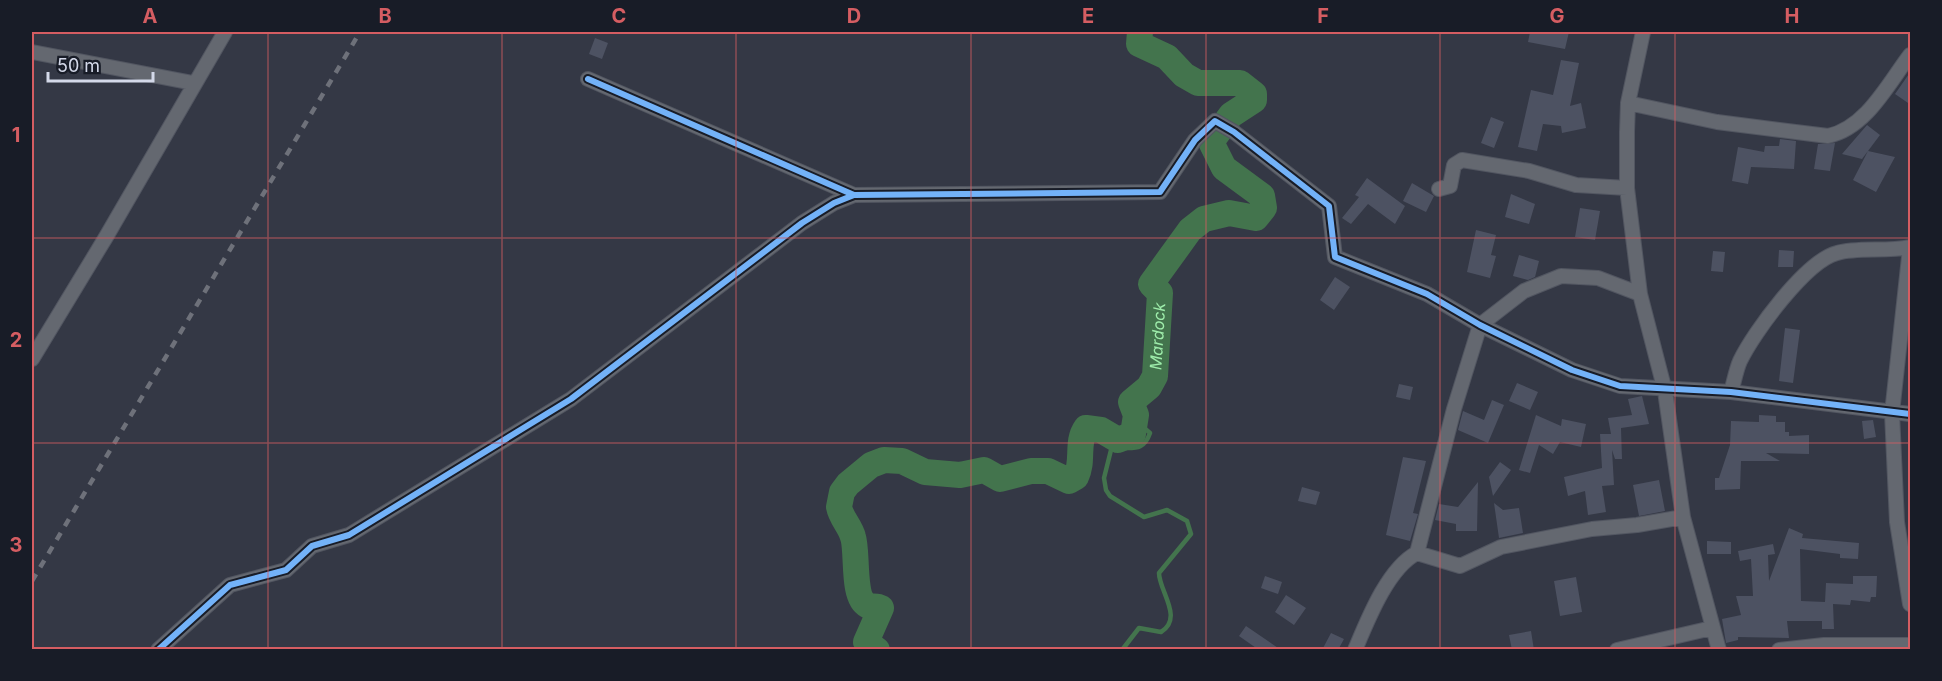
<svg xmlns="http://www.w3.org/2000/svg" width="1942" height="681" font-family="Inter,sans-serif">
	<rect width="100%" height="100%" fill="#343845"/>
	<g fill="none" stroke-linecap="round" stroke-linejoin="round">
		<path stroke="#43744d" stroke-width="4.5" d="M1122,650L1139,628L1161,632C1184,618 1159,591 1159,573L1191,534L1187,521L1167,510L1144,517L1110,496L1106,490L1104,478L1111,450C1128,444 1142,456 1150,433L1135,420"/>
		<path stroke="#43744d" stroke-width="26" id="s1" d="M877,650L866,642L881,608C876,605 872,608 867,605C852,597 858,552 853,537C850,526 841,518 839,507L842,492L848,484L871,465L884,460L902,461L925,472L960,475L984,470L1000,479L1031,471H1048L1069,481L1076,477C1084,461 1076,442 1086,428L1101,430L1118,440L1133,434L1136,415L1131,402L1149,387L1155,376L1160,293L1151,284L1190,230L1204,219L1229,213L1256,218L1264,208L1262,196L1224,168L1211,142L1231,115L1254,100V94L1240,83H1198L1184,75L1167,57L1139,44L1140,32"/>
	</g>
	<path fill="#4d5262" d="M1530,32H1569L1565,49L1528,42Z
		M595,38L608,43L602,59L589,54Z
		M1561,60L1579,63L1570,106L1581,103L1586,128L1562,133L1561,126L1543,124L1537,151L1518,147L1531,90L1553,95Z
		M1911,71V105L1895,94Z
		M1491,117L1504,122L1494,148L1481,143Z
		M1867,125L1880,135L1862,159L1842,154Z
		M1780,139L1796,141L1794,169L1751,167L1748,184L1732,181L1738,147L1764,152L1765,146H1779Z
		M1835,143L1830,171L1814,169L1818,144Z
		M1868,151L1895,157L1876,192L1853,180Z
		M1367,178L1405,206L1395,224L1368,204L1351,224L1342,218L1359,197L1355,195Z
		M1412,183L1434,196L1426,212L1403,201Z
		M1511,194L1535,204L1529,224L1505,217Z
		M1580,208L1600,211L1595,240L1575,237Z
		M1476,230L1496,235L1491,255L1496,256L1490,278L1467,272Z
		M1779,250L1794,251L1793,267H1778Z
		M1713,251L1725,252L1723,272L1711,271Z
		M1519,255L1539,261L1535,277L1528,280L1513,276Z
		M1335,277L1350,287L1334,310L1320,300Z
		M1785,328L1800,330L1793,383L1779,381Z
		M1517,383L1538,392L1530,410L1509,401Z
		M1399,384L1413,387L1410,400L1396,397Z
		M1642,396L1649,424L1621,428L1622,459H1615L1612,450L1614,485L1602,486L1606,512L1588,515L1585,491L1568,496L1564,477L1602,468L1600,434H1611L1608,418L1632,415L1628,399Z
		M1492,400L1504,405L1488,443L1458,430L1463,411L1484,420Z
		M1536,415L1561,426L1562,419L1586,424L1581,447L1560,442L1553,454L1539,445L1530,473L1519,470Z
		M1759,415L1776,416V422H1785V432H1789V436L1809,435V454L1766,453L1780,461H1741L1740,489L1715,490V478H1719L1730,445L1731,421L1759,422Z
		M1873,420L1876,437L1864,439L1862,421Z
		M1403,457L1426,461L1413,513L1418,514L1410,541L1386,535Z
		M1500,462L1511,470L1493,496L1489,477Z
		M1659,480L1665,511L1639,516L1633,485Z
		M1478,482L1477,531H1456V524L1435,520L1439,504L1458,507Z
		M1302,487L1320,492L1316,505L1298,501Z
		M1494,503L1503,510L1519,508L1523,533L1499,538Z
		M1789,528L1803,534L1802,538L1859,543L1858,559L1840,558V554L1800,549L1801,601L1825,602L1826,583L1853,584V576H1877L1876,597H1871L1870,602L1851,600L1850,605L1833,604L1834,629H1822V621H1787L1789,638L1738,637V640L1726,643L1722,619L1741,615L1736,596H1753L1751,559L1740,561L1738,551L1773,544L1775,554L1768,555L1769,581Z
		M1707,541L1731,542V554H1707Z
		M1265,576L1282,582L1278,594L1261,588Z
		M1576,577L1582,612L1560,616L1554,581Z
		M1286,595L1306,608L1294,625L1275,612Z
		M1246,626L1281,650H1259L1239,636Z
		M1531,631L1534,650H1512L1509,635Z
		M1331,633L1344,639L1338,650H1322Z"/>
	<g fill="none" stroke-linecap="round" stroke-linejoin="round">
		<defs>
			<path id="minor" d="M1643,32L1628,103L1627,132V188L1640,294L1665,391L1683,517L1719,650
				M32,52L193,83
				M588,79L854,195L1160,192L1195,140L1215,121L1234,132L1329,206L1335,257L1427,294L1480,325L1572,370L1620,386L1731,392L1910,414
				M1628,103L1717,122L1828,136C1866,128 1888,84 1910,55
				M1439,189L1450,186L1454,165L1462,160L1529,171L1576,185L1627,188
				M1910,248L1892,413L1897,522L1910,604
				M32,359L106,237L225,32
				M1731,392C1734,382 1736,370 1740,361C1754,332 1806,261 1837,253C1858,247 1886,252 1910,247
				M1417,553L1460,566L1501,547L1592,529L1637,525L1683,517
				M158,650L230,585L286,570L312,546L349,535L571,399L802,223L834,203L854,195
				M1355,650C1368,619 1388,568 1417,553L1454,409L1480,325L1524,291L1561,276L1598,278L1640,294
				M1617,650L1712,628
				M1779,650L1824,645H1910"/>
		</defs>
		<use href="#minor" stroke="#525661" stroke-width="16"/>
		<use href="#minor" stroke="#646870" stroke-width="14"/>
		<path stroke="#6e717a" stroke-width="4.5" stroke-dasharray="8 8" stroke-linecap="butt" d="M32,581L360,32"/>
		<defs>
			<path id="cycleway" d="M588,79L854,195L1160,192L1195,140L1215,121L1234,132L1329,206L1335,257L1427,294L1480,325L1572,370L1620,386L1731,392L1910,414
				M158,650L230,585L286,570L312,546L349,535L571,399L802,223L834,203L854,195"/>
		</defs>
		<use href="#cycleway" stroke="#181c27" stroke-width="10"/>
		<use href="#cycleway" stroke="#73b2f8" stroke-width="6"/>
	</g>
	<path fill="none" stroke="#d55d62" stroke-width="1.5" stroke-opacity="0.55" d="M268,32V650M502,32V650M736,32V650M971,32V650M1206,32V650M1440,32V650M1675,32V650M32,238H1910M32,443H1910"/>
	<g text-anchor="middle" stroke-width="5" stroke-linejoin="round" paint-order="stroke">
		<g font-size="16" font-style="italic" fill="#9eedab" stroke="#181c27">
			<text dy="6" stroke="none"><textPath href="#s1" startOffset="651">Mardock</textPath></text>
		</g>
	</g>
	<rect width="1942" height="681" fill="none" stroke="#181c27" stroke-width="66"/>
	<path d="M48 72v9h105v-9" fill="none" stroke="#d4d9e9" stroke-width="3"/>
	<text x="57" y="72" font-size="18" fill="#d4d9e9" stroke="#181c27" stroke-width="4.5" paint-order="stroke">50 m</text>
	<rect x="33" y="33" width="1876" height="615" fill="none" stroke="#d55d62" stroke-width="2"/>
	<g font-size="20" text-anchor="middle" font-weight="bold" fill="#d55d62">
		<text x="150" y="23">A</text>
		<text x="385" y="23">B</text>
		<text x="619" y="23">C</text>
		<text x="854" y="23">D</text>
		<text x="1088" y="23">E</text>
		<text x="1323" y="23">F</text>
		<text x="1557" y="23">G</text>
		<text x="1792" y="23">H</text>
		<text x="16" y="142">1</text>
		<text x="16" y="347">2</text>
		<text x="16" y="552">3</text>
	</g>
</svg>
